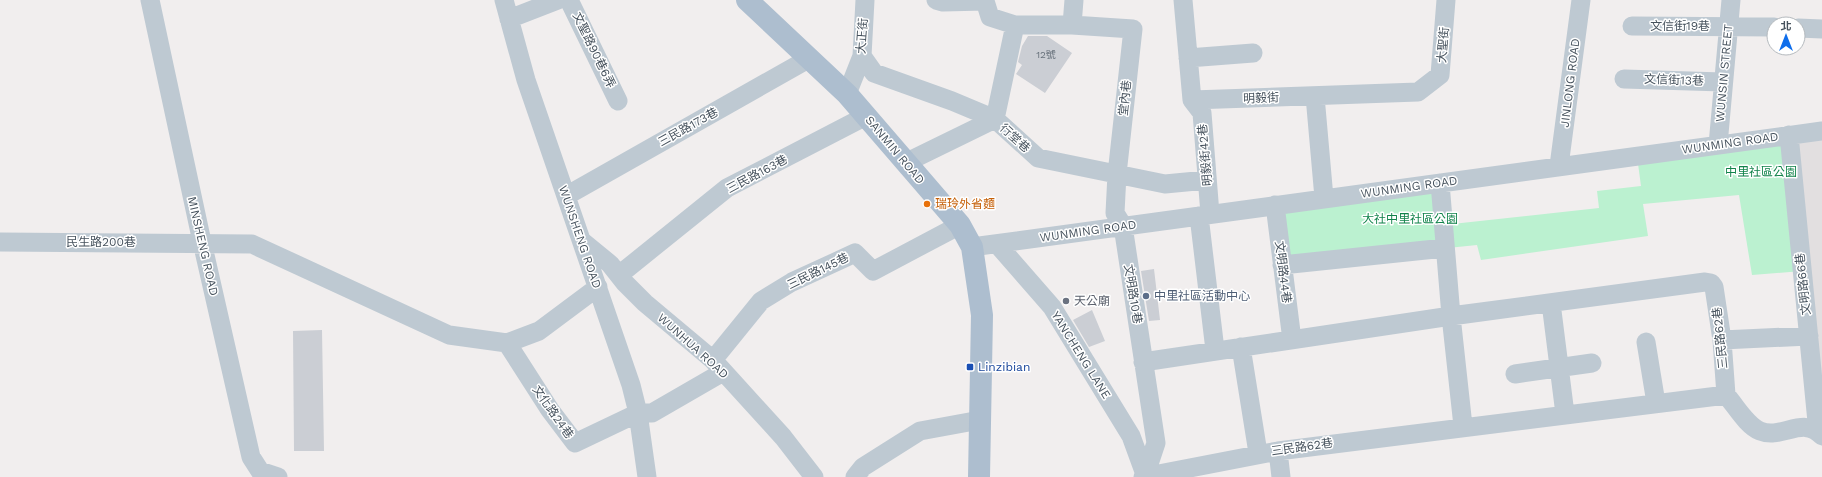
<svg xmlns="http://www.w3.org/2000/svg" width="1822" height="477" font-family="'Work Sans','Noto Sans TC',sans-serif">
	<rect width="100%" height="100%" fill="#f1eeee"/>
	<path fill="#e2dfe0" d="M1822,138V404L1796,142Z"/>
	<path fill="#bbf1d0" d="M1789,135L1802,271L1752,275L1739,195L1643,204L1648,236L1481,260L1477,245L1282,265L1275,205L1440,183L1443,225L1599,208L1597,191L1641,186L1637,156Z"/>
	<path fill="#cbced4" d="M1028,36H1047L1072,53L1045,93L1016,74L1022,65L1018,62L1022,46Z
		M1154,269L1160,320L1149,321L1141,271Z
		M1092,310L1105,341L1089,347L1073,320Z
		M322,330L324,451H294L293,331Z"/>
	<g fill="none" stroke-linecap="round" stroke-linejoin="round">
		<path stroke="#bec9d2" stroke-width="19" d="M150,0L202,242L251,457L260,471L278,477
			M504,0L526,80L631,385L638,413L647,477
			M569,0L618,101
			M936,0L943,2L985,1L990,17L1015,25H1072L1074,0
			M1183,0L1192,100L1418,92L1440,75L1446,0
			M509,19L558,0
			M1072,25L1133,29L1117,174L1115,213L1123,226L1156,443L1145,476
			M1632,26L1774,27
			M1798,28L1822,29
			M862,56L874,73L952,101L995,119L1038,158L1165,184L1207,180
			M1188,58L1253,53
			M1624,79L1723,82
			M847,94L862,56L865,0
			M1315,96L1324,198
			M1192,100L1202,113L1210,214
			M1789,135L1818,432
			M1718,145L1731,0
			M907,162L995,119L1015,25
			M1559,166L1581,0
			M1440,183L1451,316L1463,426
			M566,196L810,58
			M1275,205L1292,340
			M1199,216L1215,350
			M582,241L610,264L625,283L645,303L713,360L783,437L814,477
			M0,242L252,244L449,335L507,343L539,331L598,287
			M997,244L1052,307L1131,436L1146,477
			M972,247L1822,131
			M1282,265L1445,248
			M619,275L727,188L866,116
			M1551,303L1565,414
			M1722,340L1809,336
			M1646,342L1656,403
			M507,343L550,410L575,443L638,413H652L723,372
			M1241,347L1258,453
			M713,360L761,301L792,282L855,253L873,271L960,225
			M1143,362L1451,316L1705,282L1711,283L1714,287L1722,340L1726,395
			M1515,374L1592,363
			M1726,395C1736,406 1746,425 1760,431C1782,440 1803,415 1822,436
			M1278,451L1281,477
			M855,477L863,467L920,431L980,420
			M1143,477L1278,451L1726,395"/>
		<path stroke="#adbecf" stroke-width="22" d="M747,0L847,94L960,225L972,247L982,315L979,477"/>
	</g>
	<circle fill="#e8710a" stroke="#fff" stroke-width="1.5" cx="927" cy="204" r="4"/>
	<circle fill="#5c6f8a" stroke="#fff" stroke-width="1.5" cx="1146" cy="296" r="4"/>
	<circle fill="#6b7280" stroke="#fff" stroke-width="1.5" cx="1066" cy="301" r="4"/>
	<rect fill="#1a4fb4" stroke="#fff" stroke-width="1.5" x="966" y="363" width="8" height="8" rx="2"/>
	<g text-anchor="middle" stroke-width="3" stroke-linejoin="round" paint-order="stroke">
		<g font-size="10" fill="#67717b">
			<text x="1046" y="58">12號</text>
		</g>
		<g font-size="12" fill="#46525d" stroke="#fff">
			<text x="1680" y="30">文信街19巷</text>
			<text transform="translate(862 36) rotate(-86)" y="4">大正街</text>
			<text transform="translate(1443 45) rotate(-85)" y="4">大聖街</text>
			<text transform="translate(594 50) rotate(64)" y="4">文聖路90巷6弄</text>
			<text transform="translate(1724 73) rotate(-85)" y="4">WUNSIN STREET</text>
			<text transform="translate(1674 80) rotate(2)" y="4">文信街13巷</text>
			<text transform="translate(1570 83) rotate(-83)" y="4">JINLONG ROAD</text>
			<text transform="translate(1125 98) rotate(-84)" y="4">堂內巷</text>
			<text transform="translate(1261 98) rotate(-2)" y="4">明毅街</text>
			<text transform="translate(688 127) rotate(-29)" y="4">三民路173巷</text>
			<text transform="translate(1015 138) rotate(42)" y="4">行堂巷</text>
			<text transform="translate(1730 143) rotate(-8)" y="4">WUNMING ROAD</text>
			<text transform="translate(895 150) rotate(50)" y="4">SANMIN ROAD</text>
			<text transform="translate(1205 155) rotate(-95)" y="4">明毅街42巷</text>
			<text transform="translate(757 174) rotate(-28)" y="4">三民路163巷</text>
			<text transform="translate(1409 187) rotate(-8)" y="4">WUNMING ROAD</text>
			<text transform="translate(1088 231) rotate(-8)" y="4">WUNMING ROAD</text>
			<text transform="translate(580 237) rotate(71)" y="4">WUNSHENG ROAD</text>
			<text x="101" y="246">民生路200巷</text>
			<text transform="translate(203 246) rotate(77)" y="4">MINSHENG ROAD</text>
			<text transform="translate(818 271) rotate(-26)" y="4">三民路145巷</text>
			<text transform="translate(1283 272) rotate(83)" y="4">文明路44巷</text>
			<text transform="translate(1803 284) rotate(-96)" y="4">文明路66巷</text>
			<text transform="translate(1133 294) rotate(81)" y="4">文明路10巷</text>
			<text transform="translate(1720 338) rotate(-96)" y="4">三民路62巷</text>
			<text transform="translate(693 346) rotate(42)" y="4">WUNHUA ROAD</text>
			<text transform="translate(1081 355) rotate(58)" y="4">YANCHENG LANE</text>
			<text transform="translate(553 412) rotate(55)" y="4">文化路24巷</text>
			<text transform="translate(1302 447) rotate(-8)" y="4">三民路62巷</text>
		</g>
		<g font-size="12" fill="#12834b" stroke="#fff">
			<text x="1761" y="176">中里社區公園</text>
			<text x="1410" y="223">大社中里社區公園</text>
		</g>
		<g font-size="12" fill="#c56008" stroke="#fff" text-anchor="start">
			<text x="935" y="208">瑞玲外省麵</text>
		</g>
		<g font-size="12" fill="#4e5e75" stroke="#fff" text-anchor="start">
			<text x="1154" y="300">中里社區活動中心</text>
		</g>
		<g font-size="12" fill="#5b616d" stroke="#fff" text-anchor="start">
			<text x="1074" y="305">天公廟</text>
		</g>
		<g font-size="12" fill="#164399" stroke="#fff" text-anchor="start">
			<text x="978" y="371">Linzibian</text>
		</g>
	</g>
	<g transform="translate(1786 36)"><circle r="19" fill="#ffffff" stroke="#b5babe"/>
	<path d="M0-3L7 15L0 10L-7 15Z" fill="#0f6eeb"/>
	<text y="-6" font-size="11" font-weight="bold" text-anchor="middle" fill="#46525d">北</text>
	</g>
</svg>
